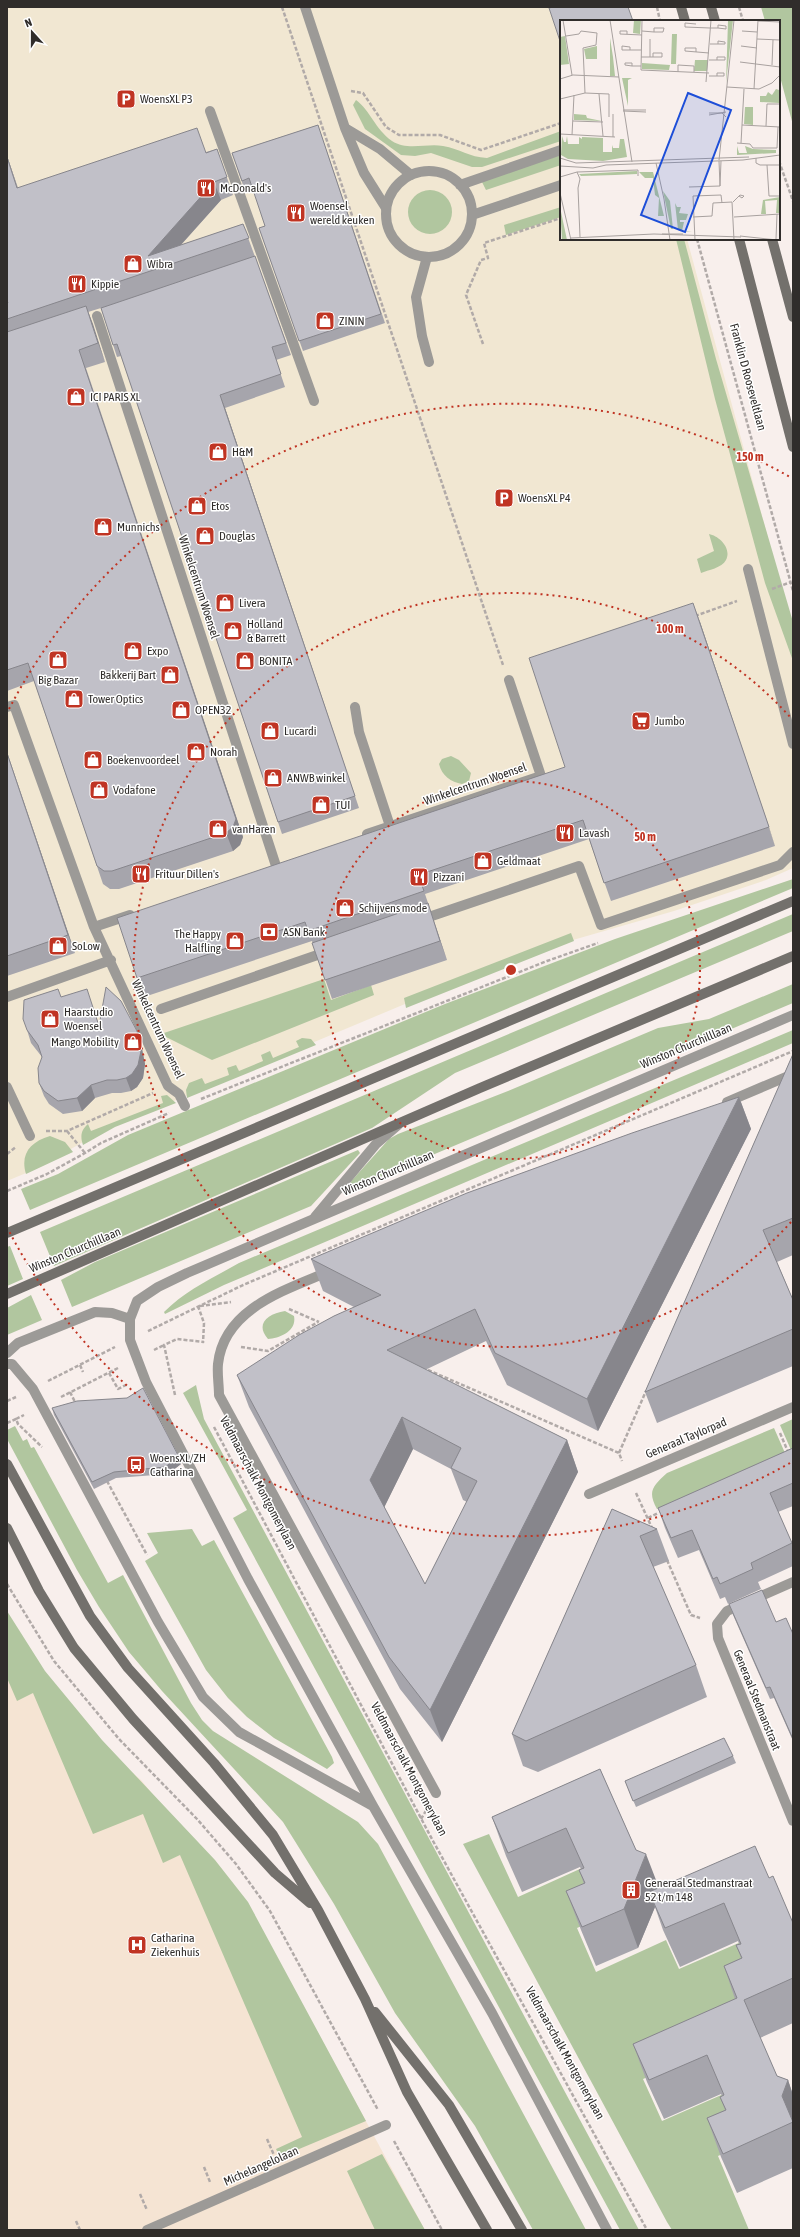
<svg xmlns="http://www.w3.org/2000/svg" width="800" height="2237" font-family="'Asap Condensed',sans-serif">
	<rect width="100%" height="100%" fill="#f8efec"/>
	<path fill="#f1e7d2" d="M7,7H586L561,21V239H687L793,630V868L766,880L674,911L545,948L436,991L102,1131L38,1168L7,1181Z"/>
	<path fill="#f5e4d3" d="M7,1619L44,1700L141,1780L242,1904L292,1985L425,2230H7Z"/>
	<path fill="#b1c69f" d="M761,7H793V125L779,73V21H765Z
		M356,100C370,110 375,129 392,141C407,151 427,143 443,146C460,149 469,157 487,158L561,131V141L482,167H472L431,153L415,156L401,155L365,129L353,105Z
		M561,155V165L486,190L481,180Z
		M408 212a22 22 0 1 1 44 0a22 22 0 1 1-44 0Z
		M561,207V217L506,235L504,225Z
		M676,239H684L716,359L793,622V661L765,583L715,399Z
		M709,534C719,536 732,548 726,560C722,568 708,570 701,573L697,559L714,551Z
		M451,756L459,760L471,773L469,781L462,784C451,782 442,776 439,764L442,759Z
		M793,879V888L30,1210L21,1189L58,1174L128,1135L445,1004L615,939Z
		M793,914V931L455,1073L372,1128L54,1266L40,1232Z
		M571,933L574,941L406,1008L404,998Z
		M324,979L331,1000L371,985L374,995L212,1060L166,1037L164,1033Z
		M793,984V1003L347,1191L346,1187L389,1139L398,1134L508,1091L658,1028L709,1019Z
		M793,1030V1043L224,1285L165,1314L164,1312C186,1290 213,1278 239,1263Z
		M302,1038L311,1039L316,1045L187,1098L186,1090L189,1083L202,1078L205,1084L229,1075L227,1068L236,1065L239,1071L263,1061L261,1055L270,1051L273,1058L299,1047L296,1041Z
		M167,1095L176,1103L115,1127L83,1145C80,1136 81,1130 88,1124L91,1131L163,1103L161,1096Z
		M50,1136L65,1142L73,1152L26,1174C20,1154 30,1142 50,1136Z
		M358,1150L360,1153L311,1206L72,1307L61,1280L95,1262Z
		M10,1246L23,1279L7,1286V1247Z
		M31,1295L42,1320L7,1335V1308Z
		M285,1311L294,1316C297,1331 280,1338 268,1339C255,1324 267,1314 285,1311Z
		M196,1385L204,1419L639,2230H620L233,1518L247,1510L183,1393Z
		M793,1419V1449L791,1450L780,1425Z
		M15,1426L23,1441L27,1439L31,1448L34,1447L108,1583L123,1575L191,1703L202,1720L213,1731L358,1822L378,1844L586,2230H533L475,2126L395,2013L334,1904L283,1822L162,1691L129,1652L99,1607L77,1570L7,1439V1430Z
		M774,1428L785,1453L657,1509C647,1491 653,1486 667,1473Z
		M192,1529L202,1546L214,1540L332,1757L334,1763L327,1769L274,1738L247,1717L228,1698L206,1670L145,1561L158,1553L147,1533Z
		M7,1611L45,1671L102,1740L215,1860L248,1902L366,2121L280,2157L276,2149L302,2137L180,1855L163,1863L143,1814L93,1834L33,1693L17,1701L7,1678Z
		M489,1834L518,1897L593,1863L596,1920L577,1928L596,1972L666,1940L679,1969L750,1938L748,2035L643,2079L662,2121L735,2089L736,2148L718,2156L749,2230H672L667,2222L463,1844Z
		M382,2154L425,2230H375L347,2171Z"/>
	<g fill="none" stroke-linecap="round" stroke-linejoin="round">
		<path stroke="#b1aaa8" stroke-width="2.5" stroke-dasharray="4 2" stroke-linecap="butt" d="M282,7L503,665
			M657,7L660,21
			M739,7L743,21
			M351,91L363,93L386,127L399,135H440L481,150L561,123
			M779,161L793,201
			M697,239L793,591
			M483,344L466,295L481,260L488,258L484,243L561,218
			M772,589L791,582
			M695,616L737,601
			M201,1099L547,961L598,943
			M46,1131H67L153,1093
			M67,1131L85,1153
			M7,1154L16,1147
			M7,1191L47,1174L85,1153L101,1143L169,1113
			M198,1306L204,1323L203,1343
			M200,1306L231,1302
			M289,1309L319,1322
			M148,1331L243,1285L793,1051
			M241,1347L268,1351L318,1322
			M154,1350L164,1345
			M80,1365L83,1372
			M428,1370L619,1453L622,1461
			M109,1373L118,1389L126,1385L127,1387
			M48,1381L115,1347
			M70,1392L76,1404
			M175,1395L164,1345L177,1339L204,1342
			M61,1397L118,1368
			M7,1401L16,1397
			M16,1419L24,1415
			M7,1423L16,1419L18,1424L42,1447
			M214,1427L433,1841L647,2230
			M780,1433L789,1454
			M619,1453L646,1391
			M107,1481L147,1555
			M636,1493L652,1528
			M648,1518L658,1513
			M667,1560L691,1615L700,1618
			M7,1584L54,1661L119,1739L197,1819L236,1864L270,1911L378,2110
			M421,1819L427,1809
			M267,2139L274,2155
			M394,2141L442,2230
			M204,2167L210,2182
			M140,2194L147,2210
			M76,2221L80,2230"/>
		<path stroke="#9c9a97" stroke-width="10" d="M305,7L345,128L364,173L386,208
			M345,128L380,149L411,175
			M427,257L416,297L422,336L429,362
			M748,569L793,744
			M420,920L579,866L601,925L780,865L793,852
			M161,1009L329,951
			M727,1102L793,1074
			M315,1217L376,1144L398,1125
			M330,1271C286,1290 224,1308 218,1364C217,1374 219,1385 219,1395L436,1793
			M7,1353L18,1343L95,1312L112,1313L130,1319
			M7,1364H12L33,1389L158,1622L203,1697L239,1732L373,1806
			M607,2230L492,2013L373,1806L248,1579L146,1382L130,1340V1319L137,1301L158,1287L187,1273L793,1015"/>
		<path stroke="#9c9a97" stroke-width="10" d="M210,111L314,401
			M386 214a43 43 0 1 1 86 0a43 43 0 1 1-86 0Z
			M460,185L561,150
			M472,215L561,185
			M97,316L276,866
			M7,707L14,705L94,927L168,1086L179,1094L185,1106
			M355,707L359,732L390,826
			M367,834L541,776L509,680
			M94,927L130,915
			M7,997L111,960
			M7,1087L30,1136
			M589,1494L793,1407
			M793,1582L727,1611L717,1624L718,1638L793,1821
			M147,2230L386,2125"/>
		<path stroke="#73706c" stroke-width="10" d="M681,7L685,21
			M711,7L715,21
			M739,239L793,447
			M772,239L793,317
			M7,1233L793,901
			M7,1294L480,1088L793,956
			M7,1464L90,1616L128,1668L214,1763L273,1835L318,1910L365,1999L407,2092L487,2230
			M7,1528L39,1591L74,1648L133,1719L275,1873L310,1903
			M375,2012L449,2105L522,2230"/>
	</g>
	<path fill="#a6a5ac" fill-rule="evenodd" d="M318,125L385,323L303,351L259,228L265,226L253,188L245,191L232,153Z
		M217,149L233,195L221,200L181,245L243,224L291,355L276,360L285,387L225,408L359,808L282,834L121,356L117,357L101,308L88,312L105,362L86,368L243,837L240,845L233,851L119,889H110L103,884L34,681L7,691V319L8,303L7,156L18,188L206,152Z
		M700,622L775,846L611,901L589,839L425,894L447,960L332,999L312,941L144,997L137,978L565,767Z
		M7,752L75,953L7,976Z
		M61,997L91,1002L99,1025L137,1031L141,1044L145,1064L143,1078L137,1087L131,1091L121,1093H112L95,1098L82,1111L63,1114L49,1104L44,1096L39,1083L42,1057L31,1043L27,1030Z
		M793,1054V1255L777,1262L793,1300V1366L657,1423L645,1392Z
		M739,1097L751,1129L598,1431L507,1385L486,1341L425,1370L567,1440L578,1472L442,1742L400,1689L249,1407L237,1375L354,1307L323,1291L311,1259ZM413,1449L451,1469L463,1500L467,1502L425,1584L384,1507Z
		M52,1408L181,1464L168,1474L116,1478L94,1489L54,1415Z
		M793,1448V1506L778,1512L793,1546V1566L758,1582L761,1589L728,1604L725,1597L720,1599L699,1550L678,1558L665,1528L658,1508Z
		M612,1509L657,1529L669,1561L653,1567L696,1665L707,1697L538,1772L523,1766L512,1734Z
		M729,1604L776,1622L793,1634V1741L774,1698L770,1699L733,1615Z
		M733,1756L736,1763L636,1807L625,1781Z
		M600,1769L636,1850L659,1887L769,1878L793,1923V2023L760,2038L777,2076L788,2080L793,2095V2168L737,2193L721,2157L707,2118L725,2110L720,2097L722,2096L721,2094L664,2119L647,2082L633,2044L735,1999L724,1966L741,1958L736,1945L739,1944L738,1941L680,1967L663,1930L655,1907L638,1948L596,1966L581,1930L566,1891L584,1884L579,1870L581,1869L580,1867L522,1892L506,1856L492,1817Z"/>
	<path fill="#87868c" d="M7,156L24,206L7,157Z
		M214,182L221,200L160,268L148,256Z
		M86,306L93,324L105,362L98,343Z
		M79,350L243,837L240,845L233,851L226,833Z
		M220,395L225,408L359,808L355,796Z
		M693,603L700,622L775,846L769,827Z
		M7,752L10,761L75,953L68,935Z
		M428,903L434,922L447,960L440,941Z
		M137,1031L141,1044L145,1064L143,1078L137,1087L131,1091L126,1078Z
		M91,1085L95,1098L82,1111L77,1098Z
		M739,1097L751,1129L598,1431L587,1399Z
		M402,1417L413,1449L382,1512L370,1480Z
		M567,1440L578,1472L442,1742L430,1710Z
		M179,1457L181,1464L168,1474L165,1467Z
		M646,1854L661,1893L649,1892L655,1907L638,1948L624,1909Z
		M788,2080L793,2095V2122L782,2096Z"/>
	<path fill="#c1c0c8" stroke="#87868c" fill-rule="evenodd" d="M553,7H628L633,21H561V44L549,8Z
		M318,125L381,314L299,341L259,228L265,226L249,178L242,181L232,153Z
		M197,128L206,153L217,149L227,177L214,182L148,256L243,224L249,238L7,319V303H8L7,301V157L17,188Z
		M255,256L286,343L272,347L281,374L220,395L355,796L278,822L117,344L113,345L101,308Z
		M86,306L98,343L79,350L236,819L233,827L226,833L112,871H104L97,866L28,663L7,670V332Z
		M693,603L769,827L604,883L583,820L418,875L424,891L308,931L305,922L137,978L117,918L565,767L529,658Z
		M7,753L68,935L7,956Z
		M428,903L440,941L325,980L312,943Z
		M106,987L121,1001L137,1031L141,1051L138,1065L132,1074L126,1078L117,1080H107L91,1085L77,1098L58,1101L44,1091L39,1083L38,1068L42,1057L38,1045L27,1030L23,1019L24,1000L58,989L61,997L87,989L99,1026Z
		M793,1054V1218L763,1230L793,1300V1329L645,1392Z
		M739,1097L587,1399L495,1353L475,1309L387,1350L567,1440L430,1710L389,1657L237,1375L299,1335L334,1316L381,1295L311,1259L467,1193L632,1133ZM402,1417L461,1448L451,1468L477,1481L425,1584L370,1480Z
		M143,1388L179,1457L165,1467L114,1472L92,1482L52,1408L77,1401L127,1398Z
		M793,1448V1483L770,1493L792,1543L751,1563L753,1569L720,1584L717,1577L713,1579L692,1530L671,1538L658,1508Z
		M612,1509L657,1529L640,1536L696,1665L526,1741L512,1734Z
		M762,1590L776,1622L786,1618L793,1634V1739L770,1687L766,1688L729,1604Z
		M724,1738L733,1756L633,1801L625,1781Z
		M600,1769L636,1850L646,1854L624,1909L582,1927L566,1891L585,1883L579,1870L584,1868L566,1828L508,1853L492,1817Z
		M755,1846L769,1878L773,1876L793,1923V1978L744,2000L777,2076L788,2080L782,2096L793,2122L723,2154L707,2118L726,2110L720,2097L724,2095L707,2055L649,2080L633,2044L737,1998L724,1966L742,1958L736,1945L741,1944L724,1903L665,1928L649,1892Z"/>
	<g fill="none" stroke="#c03423" stroke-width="2" stroke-dasharray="2 4">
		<circle cx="511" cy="970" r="189"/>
		<path d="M791 1222A377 377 0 1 1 791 718"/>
		<path d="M790 1463A566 566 0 0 1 9 1231M9 709A566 566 0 0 1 790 477"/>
	</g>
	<defs>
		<symbol id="parking-square" viewBox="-11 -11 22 22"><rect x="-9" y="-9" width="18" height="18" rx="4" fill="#c03423" stroke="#fff"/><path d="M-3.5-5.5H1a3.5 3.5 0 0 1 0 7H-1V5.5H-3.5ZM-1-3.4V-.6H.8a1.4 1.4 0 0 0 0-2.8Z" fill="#fff"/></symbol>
		<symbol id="restaurant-square" viewBox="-11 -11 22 22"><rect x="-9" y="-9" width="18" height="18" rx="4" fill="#c03423" stroke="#fff"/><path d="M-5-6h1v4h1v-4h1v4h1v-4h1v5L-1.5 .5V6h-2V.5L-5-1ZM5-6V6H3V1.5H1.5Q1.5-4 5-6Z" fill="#fff"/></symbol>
		<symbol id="shop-square" viewBox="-11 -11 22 22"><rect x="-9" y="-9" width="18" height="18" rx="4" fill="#c03423" stroke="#fff"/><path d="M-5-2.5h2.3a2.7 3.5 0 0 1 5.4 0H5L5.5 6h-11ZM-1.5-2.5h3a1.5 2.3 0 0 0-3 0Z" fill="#fff"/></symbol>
		<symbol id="supermarket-square" viewBox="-11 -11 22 22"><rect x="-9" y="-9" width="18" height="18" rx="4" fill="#c03423" stroke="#fff"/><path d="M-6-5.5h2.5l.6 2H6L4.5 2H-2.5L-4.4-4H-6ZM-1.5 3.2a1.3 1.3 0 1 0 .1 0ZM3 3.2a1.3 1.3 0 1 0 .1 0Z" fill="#fff"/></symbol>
		<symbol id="bank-square" viewBox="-11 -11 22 22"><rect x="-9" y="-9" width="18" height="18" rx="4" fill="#c03423" stroke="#fff"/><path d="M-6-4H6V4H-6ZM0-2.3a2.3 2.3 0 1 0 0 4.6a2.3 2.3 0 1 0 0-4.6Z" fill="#fff"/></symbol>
		<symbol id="bus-square" viewBox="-11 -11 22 22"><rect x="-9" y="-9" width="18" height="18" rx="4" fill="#c03423" stroke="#fff"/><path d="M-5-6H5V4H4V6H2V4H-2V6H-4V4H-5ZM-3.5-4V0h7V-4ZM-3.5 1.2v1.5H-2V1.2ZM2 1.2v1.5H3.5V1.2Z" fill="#fff"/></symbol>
		<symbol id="building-square" viewBox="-11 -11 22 22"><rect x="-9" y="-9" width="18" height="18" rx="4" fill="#c03423" stroke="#fff"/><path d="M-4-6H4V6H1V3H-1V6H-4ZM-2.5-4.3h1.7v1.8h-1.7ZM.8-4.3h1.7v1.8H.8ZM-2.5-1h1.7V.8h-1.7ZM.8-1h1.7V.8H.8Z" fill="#fff"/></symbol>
		<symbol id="hospital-square" viewBox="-11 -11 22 22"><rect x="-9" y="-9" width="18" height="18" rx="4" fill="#c03423" stroke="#fff"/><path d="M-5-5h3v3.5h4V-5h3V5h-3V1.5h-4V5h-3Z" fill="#fff"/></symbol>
	</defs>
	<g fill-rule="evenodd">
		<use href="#parking-square" x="115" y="88" width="22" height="22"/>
		<use href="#restaurant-square" x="195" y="177" width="22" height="22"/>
		<use href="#restaurant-square" x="285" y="202" width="22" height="22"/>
		<use href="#shop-square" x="122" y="253" width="22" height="22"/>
		<use href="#restaurant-square" x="66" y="273" width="22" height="22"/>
		<use href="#shop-square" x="314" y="310" width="22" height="22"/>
		<use href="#shop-square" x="65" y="386" width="22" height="22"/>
		<use href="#shop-square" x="207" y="441" width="22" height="22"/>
		<use href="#parking-square" x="493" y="487" width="22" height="22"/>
		<use href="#shop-square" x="186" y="495" width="22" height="22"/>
		<use href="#shop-square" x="92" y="516" width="22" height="22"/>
		<use href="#shop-square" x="194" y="525" width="22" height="22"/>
		<use href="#shop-square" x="214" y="592" width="22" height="22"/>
		<use href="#shop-square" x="222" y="620" width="22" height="22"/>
		<use href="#shop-square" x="122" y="640" width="22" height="22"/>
		<use href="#shop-square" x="47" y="649" width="22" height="22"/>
		<use href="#shop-square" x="234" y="650" width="22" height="22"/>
		<use href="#shop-square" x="159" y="664" width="22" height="22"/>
		<use href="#shop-square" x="63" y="688" width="22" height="22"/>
		<use href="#shop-square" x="170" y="699" width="22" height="22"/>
		<use href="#supermarket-square" x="630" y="710" width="22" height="22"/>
		<use href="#shop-square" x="259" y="720" width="22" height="22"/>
		<use href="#shop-square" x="185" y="741" width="22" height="22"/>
		<use href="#shop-square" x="82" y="749" width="22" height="22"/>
		<use href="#shop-square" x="262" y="767" width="22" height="22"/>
		<use href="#shop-square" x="88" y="779" width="22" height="22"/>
		<use href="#shop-square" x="310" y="794" width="22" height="22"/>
		<use href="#shop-square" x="207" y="818" width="22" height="22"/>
		<use href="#restaurant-square" x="554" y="822" width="22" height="22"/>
		<use href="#shop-square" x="472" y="850" width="22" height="22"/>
		<use href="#restaurant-square" x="130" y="863" width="22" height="22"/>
		<use href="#restaurant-square" x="408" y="866" width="22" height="22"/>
		<use href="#shop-square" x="334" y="897" width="22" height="22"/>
		<use href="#bank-square" x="258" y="921" width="22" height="22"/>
		<use href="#shop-square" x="224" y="930" width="22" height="22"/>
		<use href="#shop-square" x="47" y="935" width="22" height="22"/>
		<use href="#shop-square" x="39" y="1008" width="22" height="22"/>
		<use href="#shop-square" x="122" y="1031" width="22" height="22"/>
		<use href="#bus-square" x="125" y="1454" width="22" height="22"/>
		<use href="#building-square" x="620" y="1879" width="22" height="22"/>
		<use href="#hospital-square" x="126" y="1934" width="22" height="22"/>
	</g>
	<g text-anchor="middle" stroke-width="3" stroke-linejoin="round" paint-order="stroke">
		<g font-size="12" fill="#302d2b" stroke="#fff" text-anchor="start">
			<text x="140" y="103">WoensXL P3</text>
			<text x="220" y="192">McDonald's</text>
			<text x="310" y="210">Woensel<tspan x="310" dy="14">wereld keuken</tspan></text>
			<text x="147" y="268">Wibra</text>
			<text x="91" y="288">Kippie</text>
			<text x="339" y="325">ZININ</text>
			<text x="90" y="401">ICI PARIS XL</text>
			<text x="232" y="456">H&amp;M</text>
			<text x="518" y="502">WoensXL P4</text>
			<text x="211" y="510">Etos</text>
			<text x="117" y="531">Munnichs</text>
			<text x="219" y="540">Douglas</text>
			<text x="239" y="607">Livera</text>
			<text x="247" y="628">Holland<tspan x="247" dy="14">&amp; Barrett</tspan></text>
			<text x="147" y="655">Expo</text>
			<text x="259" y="665">BONITA</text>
			<text x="156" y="679" text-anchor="end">Bakkerij Bart</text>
			<text x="58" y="684" text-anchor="middle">Big Bazar</text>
			<text x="88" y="703">Tower Optics</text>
			<text x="195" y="714">OPEN32</text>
			<text x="655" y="725">Jumbo</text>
			<text x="284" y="735">Lucardi</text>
			<text x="210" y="756">Norah</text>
			<text x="107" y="764">Boekenvoordeel</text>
			<text x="287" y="782">ANWB winkel</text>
			<text x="113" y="794">Vodafone</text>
			<text x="335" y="809">TUI</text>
			<text x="232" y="833">vanHaren</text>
			<text x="579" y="837">Lavash</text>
			<text x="497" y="865">Geldmaat</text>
			<text x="155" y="878">Frituur Dillen's</text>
			<text x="433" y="881">Pizzani</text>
			<text x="359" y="912">Schijvens mode</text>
			<text x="283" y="936">ASN Bank</text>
			<text x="221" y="938" text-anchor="end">The Happy<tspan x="221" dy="14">Halfling</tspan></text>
			<text x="72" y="950">SoLow</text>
			<text x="64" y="1016">Haarstudio<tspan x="64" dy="14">Woensel</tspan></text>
			<text x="119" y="1046" text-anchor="end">Mango Mobility</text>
			<text x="150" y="1462">WoensXL/ZH<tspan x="150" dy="14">Catharina</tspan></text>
			<text x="645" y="1887">Generaal Stedmanstraat<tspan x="645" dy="14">52 t/m 148</tspan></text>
			<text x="151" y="1942">Catharina<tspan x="151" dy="14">Ziekenhuis</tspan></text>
		</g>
		<g font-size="12" fill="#302d2b" stroke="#fff">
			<text transform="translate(748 377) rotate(75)" y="4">Franklin D Rooseveltlaan</text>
			<text transform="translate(199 587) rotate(72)" y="4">Winkelcentrum Woensel</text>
			<text transform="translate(475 784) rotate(-19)" y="4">Winkelcentrum Woensel</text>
			<text transform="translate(158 1029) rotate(65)" y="4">Winkelcentrum Woensel</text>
			<text transform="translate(686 1046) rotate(-23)" y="4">Winston Churchilllaan</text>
			<text transform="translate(388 1173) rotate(-23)" y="4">Winston Churchilllaan</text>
			<text transform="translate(75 1250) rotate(-23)" y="4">Winston Churchilllaan</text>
			<text transform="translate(686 1438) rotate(-23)" y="4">Generaal Taylorpad</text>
			<text transform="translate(258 1483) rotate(62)" y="4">Veldmaarschalk Montgomerylaan</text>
			<text transform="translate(757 1700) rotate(68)" y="4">Generaal Stedmanstraat</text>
			<text transform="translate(409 1769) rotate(62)" y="4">Veldmaarschalk Montgomerylaan</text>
			<text transform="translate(565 2053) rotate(61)" y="4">Veldmaarschalk Montgomerylaan</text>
			<text transform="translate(261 2166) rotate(-24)" y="4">Michelangelolaan</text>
		</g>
	</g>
	<g transform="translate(560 20)">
		<rect width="220" height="220" fill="#f8efec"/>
		<path d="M74,0H81L80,14L73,13ZM152,0H173L166,63L168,1ZM112,14H117L116,44H111ZM5,16L9,44L0,45V17ZM50,18L53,37L55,56H50ZM37,26V39H26L24,29ZM135,40H148L147,51H134ZM82,43L110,45L109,50L82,49ZM62,58H72L68,60V86ZM216,69L219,70V83L200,82V76H206L208,72L212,75ZM185,87H193V105L184,104ZM14,94L26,95L27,98L42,101L14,100ZM2,116L4,122H6L7,116L8,124H19V117L22,119V117L43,118V132H52V125L53,128H59L60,119H64L67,137L43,141L8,139L1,135ZM177,126L179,133H187L185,126L193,129L216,130V133L177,135ZM77,151V154L55,155L21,156L19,154ZM79,152H93L104,196H98L99,178L95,175L93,158H85ZM103,171L110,181L113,209H111ZM220,177V193H216L217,180L205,181L206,194H201L203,180ZM115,183L117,187H121L119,193L128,194L126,200H120V202H124L122,211L132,212H127L118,210ZM0,187L4,206L7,220H2Z" fill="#b1c69f"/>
		<path fill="none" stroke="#a8a19f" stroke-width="1" d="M3,0L12,55M50,0L72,142M82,0L81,50L149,53M198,1L220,2M136,4L125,3V7L150,8H158L166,9V6L158,5V8M82,11L94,12H103L104,8H94V12M182,11L197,12M67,14V11H60V14L82,15M197,19L220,20M150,24H165V22L158,21V24M181,26L197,28M70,30V27L62,26V30H81M136,32V28H125V31L149,33M81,37H90V19M90,37H102V33H93V37M149,40H165V37H157V40M180,42L220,47M212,45L213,20M72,46V43H65V45L72,46H81M118,52V45L134,46V52M149,56H164V53H157V56M0,59L13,55L59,57M146,62L151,0M167,67L199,69L212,63L220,55M194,69L198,0M25,73L49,74V97M39,74L43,116M0,79L25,73L23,28L36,25L37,13L21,11L19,14L6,16M63,90H86M63,91L86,92M149,93H162L166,97M149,95L166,92M13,101L43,102M182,105L220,107M206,106L207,84H220M220,107V69M0,114L55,117M12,115L14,75M53,117V94M177,123L190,124L193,128H217L218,107M181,123L184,69M0,138L16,143L189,137M196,138V143L200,145H220M159,140L174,0M159,141L160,166M96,143L104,179L110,220M207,145L209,176H220M0,146L33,148L46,145L183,140L220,135M17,152L20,159L18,168L20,217M0,157L17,152L78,150V156M160,166L161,141M129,167L160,166M0,173L11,220M172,182L174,220M173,182L180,175L184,176L182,178L179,176M133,197L152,196L153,183L172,182M174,197L220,194M102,214H123M180,216L217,220M11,218L94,214L181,217M216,219L217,194M135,220L133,176L161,175L162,183"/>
		<path fill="#1d4ed8" fill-opacity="0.15" stroke="#1d4ed8" stroke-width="2" d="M128,73L171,90L125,212L81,195Z"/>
		<rect width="220" height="220" fill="none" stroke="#302d2b" stroke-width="2"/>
	</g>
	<circle cx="511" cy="970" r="6" fill="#c03423" stroke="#fff" stroke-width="2"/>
	<g font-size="12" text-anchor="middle" font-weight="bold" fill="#c03423" stroke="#fff" stroke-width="3" stroke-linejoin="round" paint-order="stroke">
		<text x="750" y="461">150 m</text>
		<text x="670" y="633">100 m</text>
		<text x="645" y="841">50 m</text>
	</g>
	<rect width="800" height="2237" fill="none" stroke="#302d2b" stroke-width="16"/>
	<g transform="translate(32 32) rotate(339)" stroke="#ffffff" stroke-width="3" paint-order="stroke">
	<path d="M0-3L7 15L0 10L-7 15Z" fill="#302d2b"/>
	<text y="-6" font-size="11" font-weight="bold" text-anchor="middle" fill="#302d2b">N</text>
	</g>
</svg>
